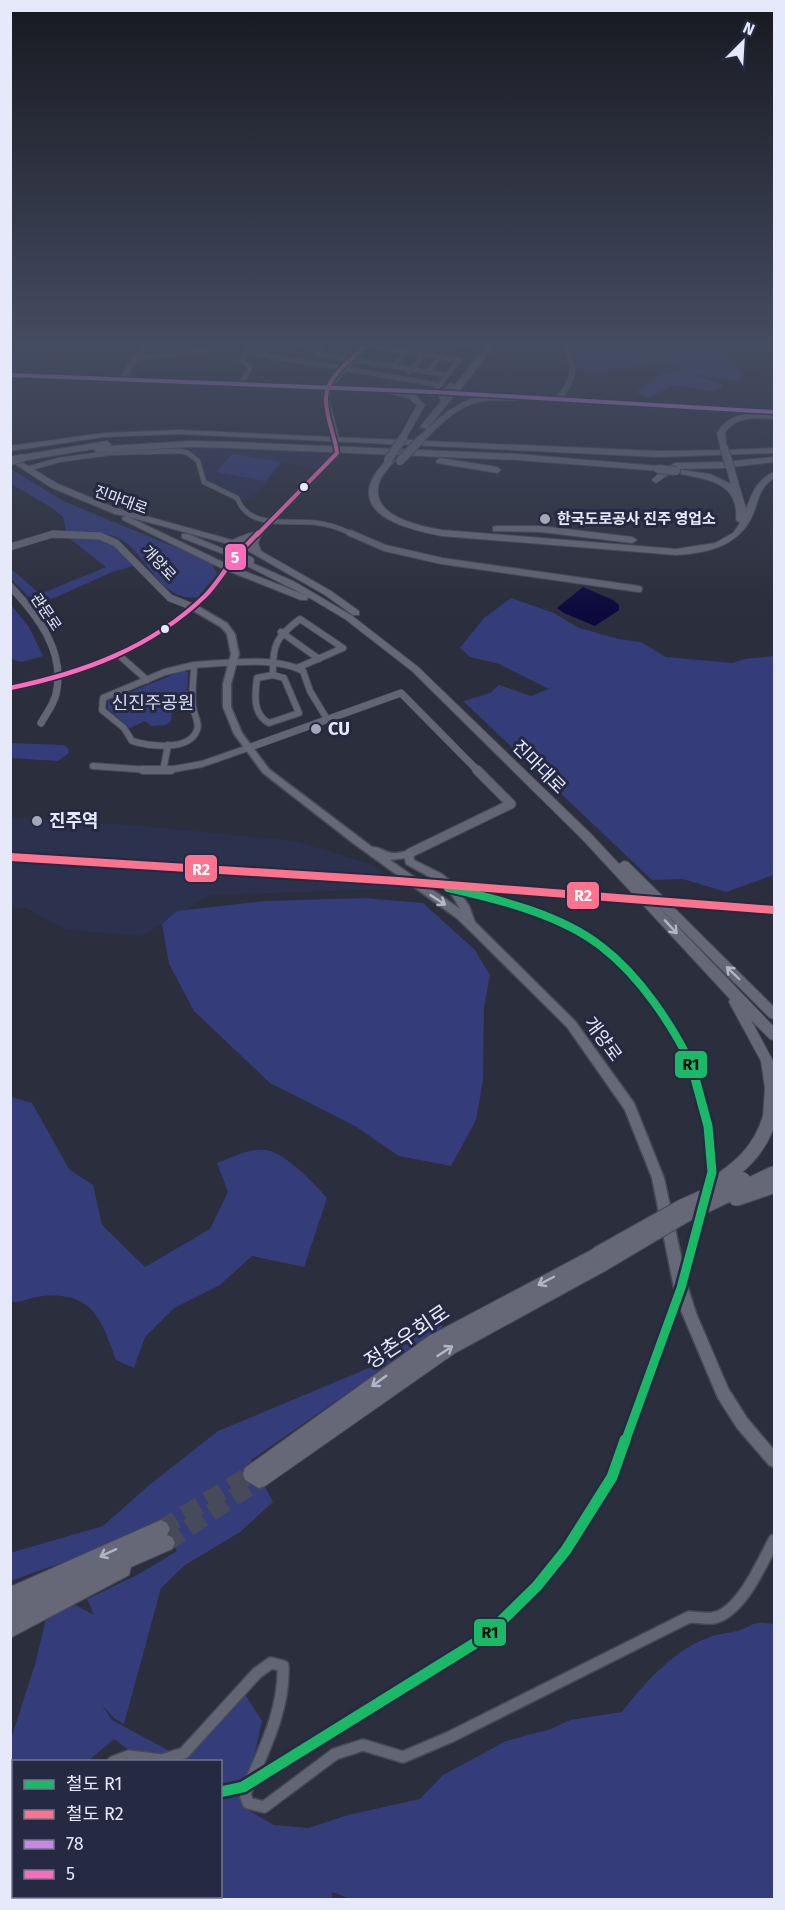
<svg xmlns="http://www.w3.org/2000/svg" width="785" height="1910" font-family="'Fira Sans','Noto Sans KR',sans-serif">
	<rect width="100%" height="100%" fill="#2b2e3c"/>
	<path fill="#2c314e" d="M11,346H35L59,347L43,371L11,370Z
		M179,446H229L334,453L316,470L283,462L260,490L245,501L231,491L208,483L204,479L199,461Z
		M10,818L132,825L294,841L374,865L401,889L210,895L142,936L66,930L26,908H11Z"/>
	<path fill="#343c7a" d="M569,346H726L728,360L744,375L740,380H727L697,374L695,376L722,384L723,387L713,392L674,385L648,398L636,392L662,374L684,371L666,360L606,372L580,371Z
		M232,454L281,462L266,481L216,472Z
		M11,469L63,501L211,562L217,574L198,597C159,603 148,554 120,539C103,530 84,531 66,531L63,517L51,507L11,484Z
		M65,535C92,537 120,540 133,566L112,572L43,603L33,601L11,579L10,568L40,594L106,567Z
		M511,598L554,613L579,628L619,639L641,642L666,657L732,663L745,659L774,656V875L726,892L683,879L652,880L463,701L490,693L499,685L531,696L549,689L499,664L470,657L460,648L484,618Z
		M11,605L29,627L43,656L22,662L11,659Z
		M184,670L188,672L187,705L172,711L171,721L166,725L151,726L145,721L130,728L108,709V701Z
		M10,743L64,745L68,748L69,753L58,761L11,758Z
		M364,898L423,903L475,950L490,975L484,1008L483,1080L476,1120L451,1166L399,1156L355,1126L270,1083L194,1011L169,964L162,924L177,911L266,901Z
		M11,1097L32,1103L69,1169L93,1185L102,1225L145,1267L210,1229L228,1192L217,1163C232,1157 249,1148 266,1150C283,1151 316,1185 327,1198L304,1267L252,1256L220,1285L174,1308L145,1337L134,1368L116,1360C101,1319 93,1292 43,1296C31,1297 21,1303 11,1302Z
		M436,1318L443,1327L251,1460L273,1502L240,1532L185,1565L161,1588L124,1724L114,1718L102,1705L112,1720L175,1754L243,1691L262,1721L243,1807L274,1825L308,1828L348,1815L420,1799L443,1775L506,1741L551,1729L570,1720L622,1712C645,1682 676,1647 713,1636C722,1633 732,1633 740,1630C758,1623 753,1621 774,1624V1899L354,1900L332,1892V1899H139V1897L220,1896V1762L143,1761L114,1739L88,1761L14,1762L13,1769L11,1739L36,1661L47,1614L68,1601L94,1615L87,1599L139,1574L177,1551L161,1521L110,1545L11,1581L10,1553L103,1526L148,1486L218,1431L376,1365L386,1346Z"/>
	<path fill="#0d093d" d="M583,587L613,600L619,605V610L595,626L564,613L557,608Z"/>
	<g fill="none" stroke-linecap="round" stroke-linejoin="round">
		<path stroke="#474a58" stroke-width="18" stroke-dasharray="18 9" stroke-linecap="butt" d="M161,1529L251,1474
			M166,1543L259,1480"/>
		<defs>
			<path id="minor-far3" d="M303,346L322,349
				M371,346L459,360L434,392
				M463,346H471
				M246,352L440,385
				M318,354L447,375
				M334,357L345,346
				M136,358L204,351
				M393,366L411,346
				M409,372L431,346
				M428,372L448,346
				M241,384L250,367L241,360L251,346
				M329,387L366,346
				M27,469L59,460L110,453L180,451L188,453L198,461L204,482L237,498C250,531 289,519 317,523C330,524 342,529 354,535"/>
			<path id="minor-far2" d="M350,533L385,548L442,561L639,589
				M281,632L319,659
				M120,656L147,680
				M194,665C194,679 191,693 193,707C194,715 200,723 197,730C189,752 149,746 132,741L124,728L102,710L103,698L165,672Z
				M194,665C226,663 275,656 303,671L310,691L327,719
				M273,675L284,678L299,713L269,723C252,714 255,694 257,678Z
				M273,675C272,645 276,637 300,619L343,648L297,668
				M93,766L163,771L202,764L248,748
				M163,771L168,745"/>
			<path id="minor-far1" d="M143,770H171"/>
			<path id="minor" d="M113,1762L129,1756L162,1760L184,1753L257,1673L271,1663L283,1666C285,1711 262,1753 245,1794L248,1803L264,1807L335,1754L363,1745L403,1757L450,1737L689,1617C697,1617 705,1619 713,1618C741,1613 762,1563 774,1540
				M10,1804L14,1798"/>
			<path id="tertiary-far2" d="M10,375L434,392L774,412
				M122,379L144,346
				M329,387L326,398L336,436
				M559,399C574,377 577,371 565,346
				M51,535H68
				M257,535L337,453"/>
			<path id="tertiary-far1" d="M10,547L53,534L100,536L116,543L170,598L193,607
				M10,586C37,615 66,651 56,694C54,704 46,714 41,723
				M10,688C83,673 151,648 205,596C216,585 224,571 233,560C241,550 250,542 258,533
				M248,748L401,693L478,771"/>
			<path id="tertiary" d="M410,853L511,804L477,770"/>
			<path id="secondary" d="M190,605H196L227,623L235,634L239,654L231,684V707L242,733L269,769L372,847C380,847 385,852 392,853C399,854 406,850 413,851L414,860L442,874L454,884L469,906L475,922L575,1021L634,1103L664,1178L688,1288L696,1313L728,1388L747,1418L774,1450V1467L769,1465L737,1428L718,1398L682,1313L674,1288L652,1178L625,1110L567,1027L458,919L353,843L263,773L234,734L223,707V684L231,654L227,634L221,627L190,609ZM405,858L406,864C430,878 447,882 460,909L390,860Z"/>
			<path id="trunk" d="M10,455L58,484L113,507L232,540C240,537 252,531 261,531L262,533L258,543L261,551L331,591L359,611V615H353L325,595L243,548L129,517L229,565L305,595L243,564L250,562L295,582L351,615L418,667L591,834L619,864L624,861L628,862L774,1007V1019L770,1018L653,901L774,1027V1040L770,1039L751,1020L773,1061L774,1121L770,1123L765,1121L763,1117L765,1088L761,1061L729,1002L730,999L583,840L412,671L345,619L308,597L307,600H301L223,569L123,520L122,518L126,516L115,514L52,488L10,461ZM251,540V545L243,543Z
				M182,534H188L233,553L226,555L182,538Z
				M597,1247L602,1249L604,1254L599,1260L603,1262L605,1267L603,1272L455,1353L265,1486L259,1488L245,1480L243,1474L245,1468L429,1336Z
				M161,1520L167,1523L170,1529L167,1535L172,1537L175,1543L172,1549L131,1567L129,1575L10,1638V1619L13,1618L10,1619V1587Z"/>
			<path id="motorway" d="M486,346H494L460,390H454V386Z
				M385,388L414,394L425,405L405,440H418V437L427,429L420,427L446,395L453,397L427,429C444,413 463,398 486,396C497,394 508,398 520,395L524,397L523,399C510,402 497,399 484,401C460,404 440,424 424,441L659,451L721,450L717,433C729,412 752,412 774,415V419C757,418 736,415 725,433L727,450L774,448V453L659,457L179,434L104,437L10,451V446L104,433L179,430L400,440L399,438L417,405L408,398L385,392Z
				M107,441L111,444L110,446L190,441L233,442L517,454L658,466L661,467V471L675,463L723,462L774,457V462L723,468L676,469L656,483L652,480L661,471L517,460L233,448L190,447L97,452L93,449L22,461L18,458L22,455Z
				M391,457L395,460C390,467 382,474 379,483C369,516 419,526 442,530L676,549L715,543L733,533L740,523L736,520C739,483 710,480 681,474V470L710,474L731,484L727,470L734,468L746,509C752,493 757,479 774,472V478C762,486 759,496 755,509C743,545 710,553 676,555L442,536C421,532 371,522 369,495C367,480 380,468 388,458Z
				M440,458L497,467L501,470L497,473L437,463L436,461Z
				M496,526H541L632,537L637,540L632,543L541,532L493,531V527Z"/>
		</defs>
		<use href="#minor-far3" stroke="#474955" stroke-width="6"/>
		<use href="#minor-far2" stroke="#474955" stroke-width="8"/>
		<use href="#minor-far1" stroke="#474955" stroke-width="10"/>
		<use href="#minor" stroke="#474955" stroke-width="14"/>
		<use href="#tertiary-far2" stroke="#474955" stroke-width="7"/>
		<use href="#tertiary-far1" stroke="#474955" stroke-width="8"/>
		<use href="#tertiary" stroke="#474955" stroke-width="11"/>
		<use href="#secondary" stroke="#474955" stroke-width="3"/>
		<use href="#trunk" stroke="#474955" stroke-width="2"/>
		<use href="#motorway" stroke="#474955" stroke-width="2"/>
		<use href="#minor-far3" stroke="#626573" stroke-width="4.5"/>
		<use href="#minor-far2" stroke="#626573" stroke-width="6"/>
		<use href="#minor-far1" stroke="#626573" stroke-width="8"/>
		<use href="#minor" stroke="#626573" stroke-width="11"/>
		<use href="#tertiary-far2" stroke="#626573" stroke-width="5"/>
		<use href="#tertiary-far1" stroke="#626573" stroke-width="7"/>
		<use href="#tertiary" stroke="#626573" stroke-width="9"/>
		<use href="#secondary" fill="#666978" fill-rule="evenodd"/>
		<use href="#trunk" fill="#666877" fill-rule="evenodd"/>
		<use href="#motorway" fill="#686b78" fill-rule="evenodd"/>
		<defs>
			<path id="rail-far1" d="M448,888L490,897L558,922L601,946L629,971L680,1040L695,1073L708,1126L712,1172L681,1288L625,1442"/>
			<path id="rail" d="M408,1685C433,1669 463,1655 486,1636C547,1585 598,1515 625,1440"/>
		</defs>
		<use href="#rail-far1" stroke="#676a76" stroke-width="3"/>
		<use href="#rail" stroke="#676a76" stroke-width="4.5"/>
		<use href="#rail-far1" stroke="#252942" stroke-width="1.5" stroke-dasharray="3" stroke-linecap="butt"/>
		<use href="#rail" stroke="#252942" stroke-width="2" stroke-dasharray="7" stroke-linecap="butt"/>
		<defs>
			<path id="trunk-bridge-far1" d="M229,553L250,561"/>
			<path id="trunk-bridge" d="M709,1188C738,1169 760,1152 770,1117
				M736,1199L774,1186
				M597,1254L681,1207L743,1179
				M598,1267L684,1216L774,1173"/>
			<path id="motorway-bridge" d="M443,397L451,387
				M724,448L731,470
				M388,460L403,438
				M10,461L22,458
				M400,461L421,439
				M658,469L676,471"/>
		</defs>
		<use href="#trunk-bridge-far1" stroke="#474955" stroke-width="10" stroke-linecap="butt"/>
		<use href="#trunk-bridge" stroke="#474955" stroke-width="16" stroke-linecap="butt"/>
		<use href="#motorway-bridge" stroke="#474955" stroke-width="10" stroke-linecap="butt"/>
		<use href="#trunk-bridge-far1" stroke="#666877" stroke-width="9"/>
		<use href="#trunk-bridge" stroke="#666877" stroke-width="14"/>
		<use href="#motorway-bridge" stroke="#686b78" stroke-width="8"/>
		<defs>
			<path id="bus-1" d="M10,375L434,392L774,412"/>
			<path id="bus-2-far1" d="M257,535L337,453C335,435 325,416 326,397C327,377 352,358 366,346"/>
			<path id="bus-2" d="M10,688C83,673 151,648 205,596C216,585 224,571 233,560C241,550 250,542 258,533"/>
		</defs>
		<use href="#bus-1" stroke="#252942" stroke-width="7"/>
		<use href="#bus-2-far1" stroke="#252942" stroke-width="7"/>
		<use href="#bus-2" stroke="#252942" stroke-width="8"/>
		<use href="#bus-1" stroke="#c787e3" stroke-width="4"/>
		<use href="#bus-2-far1" stroke="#fb6dba" stroke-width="4"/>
		<use href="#bus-2" stroke="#fb6dba" stroke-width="4.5"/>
		<defs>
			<path id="rail-1-far2" d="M448,888C498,899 562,915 602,947C640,976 673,1026 693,1068"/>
			<path id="rail-1-far1" d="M625,1442L681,1288L712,1172L708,1126L692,1067"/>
			<path id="rail-1" d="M220,1792L243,1787L485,1637L537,1586L566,1550L612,1477L625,1440"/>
			<path id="rail-2" d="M10,857L398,881L774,910"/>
		</defs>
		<use href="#rail-1-far2" stroke="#252942" stroke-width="12"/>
		<use href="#rail-1-far1" stroke="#252942" stroke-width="14"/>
		<use href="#rail-1" stroke="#252942" stroke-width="16"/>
		<use href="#rail-2" stroke="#252942" stroke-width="12"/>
		<use href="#rail-1-far2" stroke="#1ab867" stroke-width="8"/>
		<use href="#rail-1-far1" stroke="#1ab867" stroke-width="9"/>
		<use href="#rail-1" stroke="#1ab867" stroke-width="11"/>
		<use href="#rail-2" stroke="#fc738d" stroke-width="8"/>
	</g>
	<defs><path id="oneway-shaft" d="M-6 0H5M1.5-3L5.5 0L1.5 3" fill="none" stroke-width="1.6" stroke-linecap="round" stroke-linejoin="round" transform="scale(1.5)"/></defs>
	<use stroke="#b2b6c6" href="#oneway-shaft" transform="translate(438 900) rotate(33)"/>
	<g stroke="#b2b5c6">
		<use href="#oneway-shaft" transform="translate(671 927) rotate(47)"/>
		<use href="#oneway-shaft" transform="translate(733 973) rotate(-136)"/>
		<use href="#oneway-shaft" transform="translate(546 1281) rotate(152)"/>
		<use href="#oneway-shaft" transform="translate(445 1351) rotate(-33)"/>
		<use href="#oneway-shaft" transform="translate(379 1381) rotate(144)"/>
		<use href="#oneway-shaft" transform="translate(108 1553) rotate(155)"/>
	</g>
	<linearGradient id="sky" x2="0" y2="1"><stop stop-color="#181921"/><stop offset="0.56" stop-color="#444c61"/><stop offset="1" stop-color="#444c61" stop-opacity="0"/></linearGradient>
	<rect width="785" height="613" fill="url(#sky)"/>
	<g fill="#e5e9fa" stroke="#252942" stroke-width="2">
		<circle cx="304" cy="487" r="5"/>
		<circle cx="165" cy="629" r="5"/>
	</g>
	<g fill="#a4a8b8" stroke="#252942" stroke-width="2">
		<circle cx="545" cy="519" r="6"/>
		<circle cx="316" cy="729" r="6"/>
		<circle cx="37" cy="821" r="6"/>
	</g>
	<g text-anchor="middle" stroke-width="6" stroke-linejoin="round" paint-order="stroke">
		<g font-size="15" fill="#e5e9fa" stroke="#252942">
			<text transform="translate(121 500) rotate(20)" y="5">진마대로</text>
			<text transform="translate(159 563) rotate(47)" y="5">개양로</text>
			<text transform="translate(46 612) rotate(56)" y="5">관문로</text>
		</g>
		<g font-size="15" font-weight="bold" fill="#e5e9fa" stroke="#252942" text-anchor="start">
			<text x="557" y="524">한국도로공사 진주 영업소</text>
		</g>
		<g font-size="18" fill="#d9dff5" stroke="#252942">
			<text x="153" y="709">신진주공원</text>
		</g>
		<g font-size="18" font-weight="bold" fill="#e5e9fa" stroke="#252942" text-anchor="start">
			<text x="328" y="735">CU</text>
			<text x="49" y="827">진주역</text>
		</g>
		<g font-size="18" fill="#e5e9fa" stroke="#252942">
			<text transform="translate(539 767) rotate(45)" y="6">진마대로</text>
			<text transform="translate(603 1039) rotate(54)" y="6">개양로</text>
		</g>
		<g font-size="21" fill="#e5e9fa" stroke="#252942">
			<text transform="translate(407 1337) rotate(-34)" y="7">정촌우회로</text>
		</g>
	</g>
	<g stroke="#252942" stroke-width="2">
		<rect x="224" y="543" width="23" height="28" rx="6" fill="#fb6dba"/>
		<rect x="184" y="854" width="34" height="29" rx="6" fill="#fc738d"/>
		<rect x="566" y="881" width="34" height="29" rx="6" fill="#fc738d"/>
		<rect x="674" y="1050" width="34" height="29" rx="6" fill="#1ab867"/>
		<rect x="473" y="1618" width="34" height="29" rx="6" fill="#1ab867"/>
	</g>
	<g font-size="16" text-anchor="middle" font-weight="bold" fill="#fff">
		<text x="235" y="563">5</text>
		<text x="201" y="875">R2</text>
		<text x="583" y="901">R2</text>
	</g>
	<g font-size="16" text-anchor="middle" font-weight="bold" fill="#111">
		<text x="691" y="1070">R1</text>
		<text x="490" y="1638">R1</text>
	</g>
	<rect width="785" height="1910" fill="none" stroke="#e5e9fa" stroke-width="24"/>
	<rect x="12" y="1760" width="210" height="138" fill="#252942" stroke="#72768c" stroke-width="1.5"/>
	<rect x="24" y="1780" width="30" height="9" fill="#1ab867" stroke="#72768c" stroke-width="1.5"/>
	<text x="66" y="1790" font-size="18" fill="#e5e9fa">철도 R1</text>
	<rect x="24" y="1810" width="30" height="9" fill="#fc738d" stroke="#72768c" stroke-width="1.5"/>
	<text x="66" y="1820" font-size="18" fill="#e5e9fa">철도 R2</text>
	<rect x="24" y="1840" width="30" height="9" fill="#c787e3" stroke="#72768c" stroke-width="1.5"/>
	<text x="66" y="1850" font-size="18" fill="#e5e9fa">78</text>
	<rect x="24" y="1870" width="30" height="9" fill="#fb6dba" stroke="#72768c" stroke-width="1.5"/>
	<text x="66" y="1880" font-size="18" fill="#e5e9fa">5</text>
	<g transform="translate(743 42) rotate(24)" stroke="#252942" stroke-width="4.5" paint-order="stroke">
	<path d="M0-4.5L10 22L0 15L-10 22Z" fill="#e5e9fa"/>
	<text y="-9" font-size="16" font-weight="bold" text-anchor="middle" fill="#e5e9fa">N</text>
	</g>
</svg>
